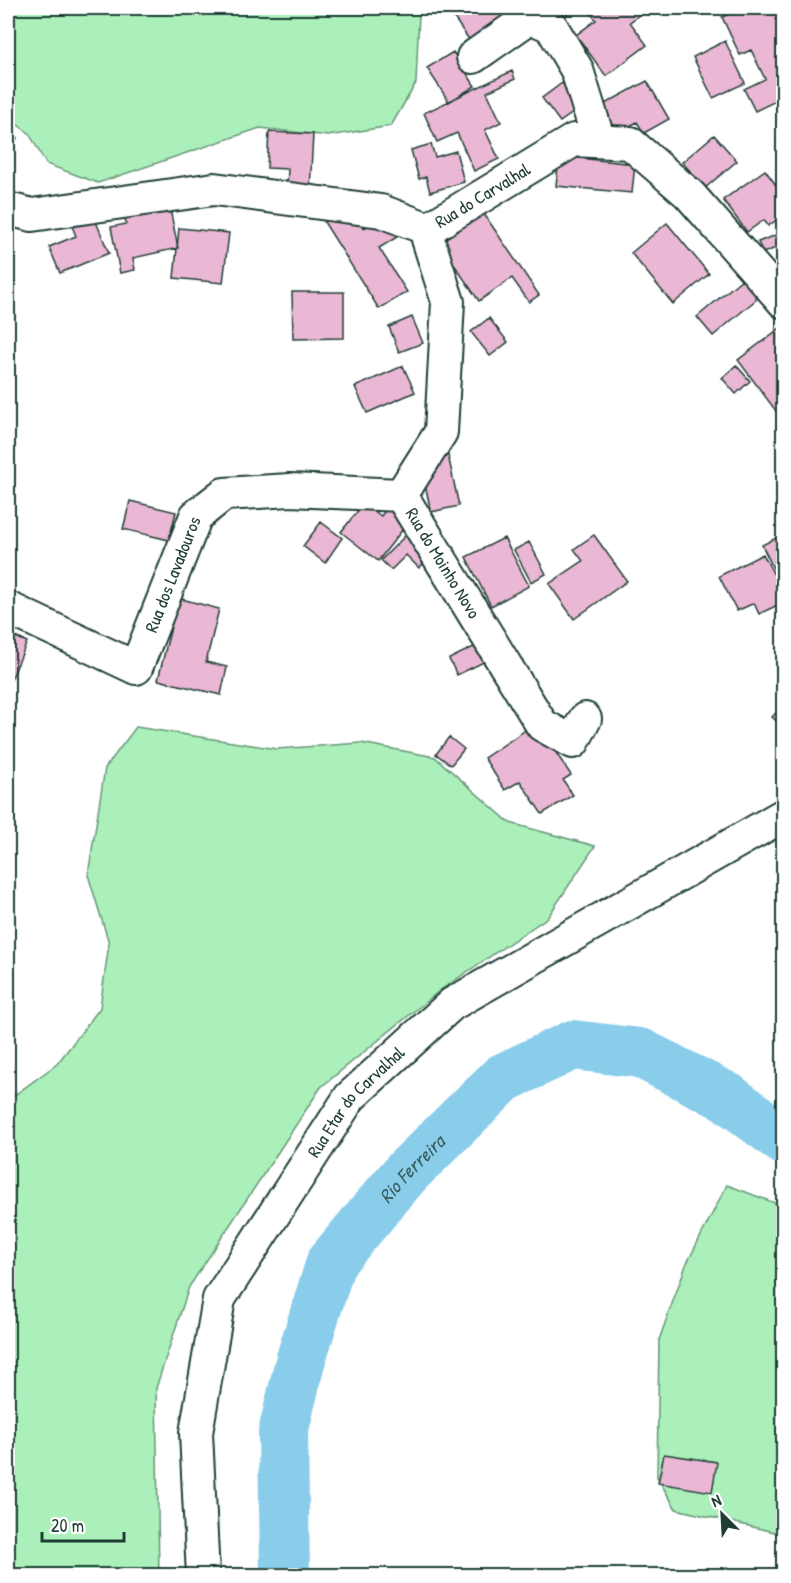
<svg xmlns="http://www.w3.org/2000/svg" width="791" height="1583" font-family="'Patrick Hand',sans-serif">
	<rect width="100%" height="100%" fill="#fff"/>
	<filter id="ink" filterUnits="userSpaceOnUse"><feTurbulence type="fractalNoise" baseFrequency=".0167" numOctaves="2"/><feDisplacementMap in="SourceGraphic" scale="12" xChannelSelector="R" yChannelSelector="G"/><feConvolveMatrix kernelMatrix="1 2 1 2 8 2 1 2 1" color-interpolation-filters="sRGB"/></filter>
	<g filter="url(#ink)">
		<path fill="#abefba" stroke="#659677" stroke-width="1.5" d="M8,8H423L419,14L416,83L391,126L328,136L260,128L98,183L46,164L29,133L8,118Z
			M136,727L277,749L361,743L435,757L510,823L595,846L548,917L439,991L321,1087L189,1287L156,1388L159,1575H8V1100L57,1064L100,1008L109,943L88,875L105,768Z
			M727,1185L783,1206V1534L676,1509L657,1477L659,1340L686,1265Z"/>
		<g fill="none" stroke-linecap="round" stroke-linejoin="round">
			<path stroke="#8acdeb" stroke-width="50" id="s1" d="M285,1576L283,1433L300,1362L331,1262L406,1173L503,1078L573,1045L640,1053L727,1097L784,1140"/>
		</g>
		<path fill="#eab7d4" stroke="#1f3d34" stroke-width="1.5" d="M447,8H509L512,12L470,41Z
			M545,8H581L552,22Z
			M593,8H642L645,11L630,22L647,45L606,76L576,35L596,20L589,11Z
			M742,8H784V97L755,111L744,89L765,79L751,50L740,55L722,17Z
			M725,41L745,83L713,98L693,57Z
			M453,52L475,86L449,102L427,68Z
			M512,71L515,79L487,92L501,122L485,130L499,159L474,171L457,133L437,142L424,113Z
			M647,81L669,119L644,133L637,122L615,134L599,107Z
			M562,83L581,107L560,122L542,98Z
			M269,132L313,134L310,190L287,189L288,169L267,168Z
			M8,133L17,138L8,156Z
			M714,135L737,161L705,188L682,162Z
			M431,144L435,157L456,151L464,182L430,192L426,177L419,179L411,150Z
			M559,156L635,164L632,193L556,186Z
			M765,170L784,196V215L768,226L764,220L747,232L723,200Z
			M168,199L178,248L133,258L135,270L120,273L111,227L126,224L123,209Z
			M350,205L364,228L384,216L397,237L379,248L407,292L379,309L324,222Z
			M482,211L539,295L529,302L512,278L479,301L438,241Z
			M92,212L109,253L60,273L49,247L76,236L70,221Z
			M667,223L709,274L673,304L631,253Z
			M179,228L229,233L223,283L174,278Z
			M784,232V245L763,253L758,242Z
			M742,279L758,298L713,336L697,317Z
			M292,292H344V338L293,339Z
			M412,317L423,343L399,352L389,327Z
			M489,318L508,342L490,356L471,332Z
			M780,328L784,332V405L776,411L738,360Z
			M736,365L750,381L736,394L722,378Z
			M403,366L415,392L367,413L355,387Z
			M448,455L459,506L431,512L420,461Z
			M130,501L176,512L169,540L123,529Z
			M364,503L381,516L390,504L410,520L378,561L341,532Z
			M321,522L342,538L325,563L303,546Z
			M408,533L431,556L419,568L406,555L391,570L381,560Z
			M784,534V570L776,574L762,545Z
			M594,535L627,581L574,619L549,584L583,561L574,549Z
			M504,538L529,586L491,606L466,557Z
			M529,542L546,574L531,582L514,550Z
			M763,554L784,594V602L759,614L754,603L737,611L719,576Z
			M178,598L219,609L206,662L227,667L221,695L158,680Z
			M8,634L27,642L11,680L8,678Z
			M484,642L492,658L457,675L449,659Z
			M784,705V728L772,717Z
			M536,723L571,775L563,780L573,795L542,814L520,781L505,790L484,758Z
			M449,737L464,749L451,765L436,754Z
			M664,1454L717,1462L712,1492L658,1483Z"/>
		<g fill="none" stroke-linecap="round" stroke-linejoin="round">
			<defs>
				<g id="minor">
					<path d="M473,57L530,17L551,26L577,70L599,141"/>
					<path d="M8,209L32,215L214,189L381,211L428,229"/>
					<path id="s2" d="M428,229L574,140L630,143L689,194L784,302"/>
					<path id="s3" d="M401,495L542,725L573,742L585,719"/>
					<path d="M401,495L441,432L448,302L428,239V229"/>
					<path id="s4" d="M8,608L136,668L196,516L224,494L290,490L401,495"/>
					<path id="s5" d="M203,1576L196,1433L219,1299L350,1097L452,1004L784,815"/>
				</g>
			</defs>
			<use href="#minor" stroke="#1f3d34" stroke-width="36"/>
			<use href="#minor" stroke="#fff" stroke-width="32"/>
		</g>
	</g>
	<g text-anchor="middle" stroke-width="5" stroke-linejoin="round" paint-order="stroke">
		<g font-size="18" fill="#1f3d34" stroke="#fff">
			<text dy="6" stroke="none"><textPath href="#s2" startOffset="64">Rua do Carvalhal</textPath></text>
			<text dy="6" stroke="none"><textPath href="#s3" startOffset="80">Rua do Moinho Novo</textPath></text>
			<text dy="6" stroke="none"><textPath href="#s4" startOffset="242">Rua dos Lavadouros</textPath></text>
			<text dy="6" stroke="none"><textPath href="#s5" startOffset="520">Rua Etar do Carvalhal</textPath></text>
		</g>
		<g font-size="20" font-style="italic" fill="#3a6162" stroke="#fff">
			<text dy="7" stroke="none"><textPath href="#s1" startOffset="444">Rio Ferreira</textPath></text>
		</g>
	</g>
	<rect width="791" height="1583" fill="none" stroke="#fff" stroke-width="30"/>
	<rect x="15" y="15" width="761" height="1553" fill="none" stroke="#1f3d34" stroke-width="2" filter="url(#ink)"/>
	<g transform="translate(722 1514) rotate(336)" stroke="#ffffff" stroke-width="4.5" paint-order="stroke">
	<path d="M0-4.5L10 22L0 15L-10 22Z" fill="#1f3d34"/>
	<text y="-9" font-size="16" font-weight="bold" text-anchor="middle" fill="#1f3d34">N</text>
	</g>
	<path d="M42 1532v9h82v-9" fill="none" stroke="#1f3d34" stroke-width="3"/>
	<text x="51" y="1532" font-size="18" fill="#1f3d34" stroke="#ffffff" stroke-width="4.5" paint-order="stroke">20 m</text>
</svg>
